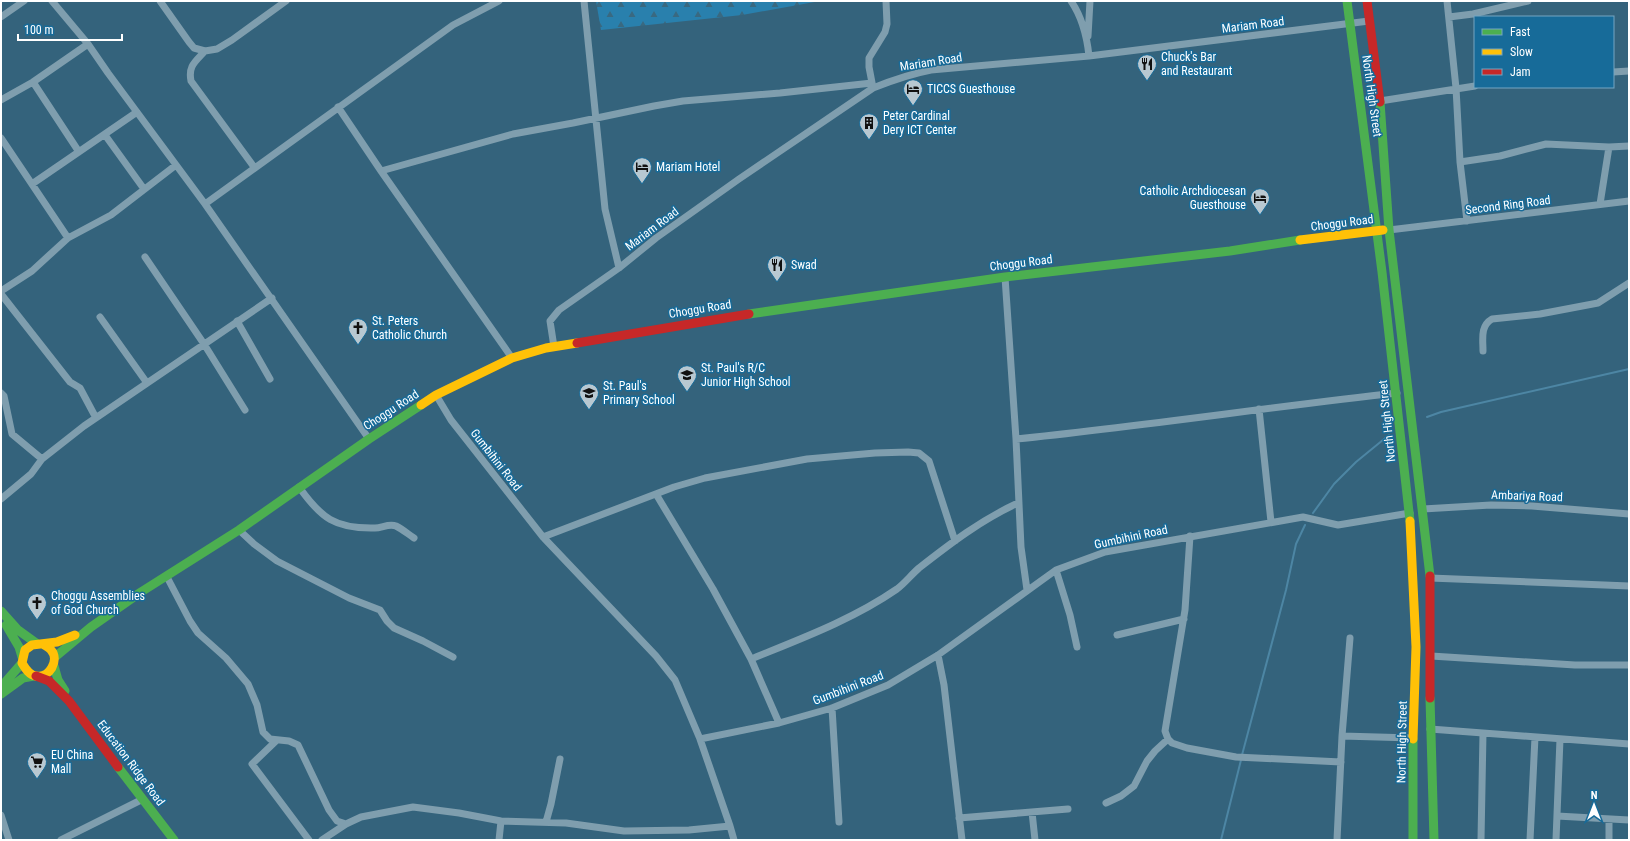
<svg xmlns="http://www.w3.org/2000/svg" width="1630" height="841" font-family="'Roboto Condensed',sans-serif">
	<defs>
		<pattern id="forest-firs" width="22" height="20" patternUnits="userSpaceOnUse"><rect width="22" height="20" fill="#2980ad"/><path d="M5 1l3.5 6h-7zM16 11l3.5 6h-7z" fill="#396981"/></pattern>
	</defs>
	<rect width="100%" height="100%" fill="#34637c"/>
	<path fill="url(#forest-firs)" d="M596,1H820L742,15L601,30Z"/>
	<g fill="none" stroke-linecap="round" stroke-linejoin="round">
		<path stroke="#4d86a4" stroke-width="2" d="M1427,417L1441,412L1629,369
			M1313,513L1334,484L1356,462L1389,435
			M1242,755L1286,590L1296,544L1305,525
			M1221,840L1241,760"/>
		<path stroke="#7f9eae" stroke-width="7" d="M52,1L88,44L108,73L205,204L369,439
			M160,1L189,42L194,48L205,51L217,49L232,40L286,1
			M584,1L605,209L619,268
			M1071,1C1082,17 1087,37 1089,56
			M1447,1L1456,88L1460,162L1467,221
			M1,17L24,1
			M1449,17L1473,14L1528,1
			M1088,36L1090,1
			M205,51C195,62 188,66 191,81L254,167
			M1613,72L1629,71
			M33,82L79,152
			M873,88L869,67V58L885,32L887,24L886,1
			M1,100L33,82L88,44
			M1380,101L1475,86
			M338,107L381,171L512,358
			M105,135L144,189
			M1,138L68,238
			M1460,162L1500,156L1546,144L1609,147L1629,146
			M381,171L513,134L573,123L654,106L683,101L780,93L872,83
			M32,184L137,112
			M205,204L453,25L499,1
			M1600,204L1609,147
			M1389,230L1629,201
			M145,257L204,344L245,410
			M1005,277L1016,439L1021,547L1027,590
			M1,291L32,271L68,238L111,215L176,165
			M1,294L70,382L80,388L96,418
			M100,317L147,383
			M237,321L270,379
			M554,347L550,321L559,310L619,268L656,238L739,179L873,88C893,80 910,74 931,70L1089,56L1369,21
			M1483,351C1483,339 1480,326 1492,319L1540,314L1598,303L1629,283
			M1,393L4,396L12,434L42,459
			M436,395L451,420L543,537L656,656L675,680L700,739L730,826
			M1259,409L1271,522
			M1016,439C1143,426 1270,407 1397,393
			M299,487C321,518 335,529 375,528C382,528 389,523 396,526C402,529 408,534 414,538
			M656,494L713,589L751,659L779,723
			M1,499L31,474L42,459L84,426L272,298
			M1423,509L1491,505L1532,506L1629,514
			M239,530L254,544L277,561L349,598L380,610L387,621L394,628L423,641L453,657
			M1190,536L1185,610L1165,731L1168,739L1172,743L1187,748L1236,757L1341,762
			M543,537L674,487L705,478L807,459L875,453L908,452L919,453L929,461L955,541
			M1056,570L1070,615L1077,647
			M167,577L190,621L198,633L226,658L248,684L257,705L263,732L270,739L289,741L298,745L329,810L337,821L346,824L361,817L413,807L459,813L501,821L566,823L624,831L689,830L730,826L734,840
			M1430,578L1629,586
			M1117,635L1184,619
			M938,655L944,685L962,840
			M1431,656L1575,665H1629
			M751,659C800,639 852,620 897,589C905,583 911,575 919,568C951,543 981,520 1018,503
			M832,708L839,822
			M1430,729L1629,744
			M1342,736L1413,738
			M700,739L779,723L832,708L888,685L938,655L1056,570L1105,552L1303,517L1338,525L1410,513
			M277,740L252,764L309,840
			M1106,803L1121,796L1134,786L1147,761L1155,751L1168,739
			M1032,812L1035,840
			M1,815L9,840
			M1557,816L1629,820
			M959,818L1068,809
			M546,822L551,804L560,759
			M61,840L143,799
			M322,840L346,824
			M499,840L501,821
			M1337,840L1342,736L1350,638
			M1481,840L1483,733
			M1530,840L1535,737
			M1556,840L1560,739
			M1609,840V820"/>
		<path stroke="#4caf50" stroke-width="9" d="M1347,1L1382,272L1410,521
			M1380,102L1389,230L1430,576
			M749,314L1005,277L1230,251L1300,240
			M1,611L18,630L36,643
			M6,625L19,647L22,657
			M55,657L91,627L141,592L239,530L369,439L421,405
			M54,666L58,680L65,691
			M1,687L22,663
			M1,694L23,678L34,676
			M1430,698L1434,840
			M1413,739V840
			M118,767L174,840"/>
		<path stroke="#ffc107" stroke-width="9" d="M1300,240L1383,230
			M421,405L436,395L512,358L546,348L577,343
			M1410,521L1416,647L1413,739
			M43,644C45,646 49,647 51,650C60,660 49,679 36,676C29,675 25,668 22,663L25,650L32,645L57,642L75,635"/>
		<path stroke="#c62828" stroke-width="9" d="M1367,1L1380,102
			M577,343L749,314
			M1430,576V698
			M36,676L49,681L69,701L118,767"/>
	</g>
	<defs>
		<symbol id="restaurant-pin" viewBox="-11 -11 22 30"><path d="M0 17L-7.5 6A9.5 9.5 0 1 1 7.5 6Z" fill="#b8c8d1" stroke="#176b99"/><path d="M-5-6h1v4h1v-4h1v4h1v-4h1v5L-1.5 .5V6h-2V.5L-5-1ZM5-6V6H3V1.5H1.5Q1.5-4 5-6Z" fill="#111"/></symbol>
		<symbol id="hotel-pin" viewBox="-11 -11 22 30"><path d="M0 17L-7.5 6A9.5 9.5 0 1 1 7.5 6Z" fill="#b8c8d1" stroke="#176b99"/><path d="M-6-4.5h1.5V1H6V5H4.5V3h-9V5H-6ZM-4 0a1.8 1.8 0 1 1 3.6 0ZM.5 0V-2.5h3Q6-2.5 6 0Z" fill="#111"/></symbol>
		<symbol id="building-pin" viewBox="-11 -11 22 30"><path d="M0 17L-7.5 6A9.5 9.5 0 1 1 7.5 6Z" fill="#b8c8d1" stroke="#176b99"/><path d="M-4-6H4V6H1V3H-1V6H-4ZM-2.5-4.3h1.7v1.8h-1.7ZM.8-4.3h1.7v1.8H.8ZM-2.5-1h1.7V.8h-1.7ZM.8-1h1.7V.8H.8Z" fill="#111"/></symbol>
		<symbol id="church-pin" viewBox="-11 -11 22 30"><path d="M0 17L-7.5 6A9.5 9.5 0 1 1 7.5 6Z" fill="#b8c8d1" stroke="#176b99"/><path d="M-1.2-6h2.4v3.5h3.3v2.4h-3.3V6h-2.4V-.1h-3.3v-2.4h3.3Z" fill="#111"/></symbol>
		<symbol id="school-pin" viewBox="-11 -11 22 30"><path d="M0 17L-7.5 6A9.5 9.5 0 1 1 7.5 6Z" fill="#b8c8d1" stroke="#176b99"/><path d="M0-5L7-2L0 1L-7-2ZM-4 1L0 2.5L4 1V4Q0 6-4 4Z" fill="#111"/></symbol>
		<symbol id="supermarket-pin" viewBox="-11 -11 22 30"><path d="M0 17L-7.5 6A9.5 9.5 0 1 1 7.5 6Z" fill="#b8c8d1" stroke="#176b99"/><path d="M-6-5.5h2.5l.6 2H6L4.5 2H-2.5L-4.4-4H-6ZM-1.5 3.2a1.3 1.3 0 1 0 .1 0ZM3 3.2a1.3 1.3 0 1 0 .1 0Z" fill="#111"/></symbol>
	</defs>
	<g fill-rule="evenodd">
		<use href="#restaurant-pin" x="1136" y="53" width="22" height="30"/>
		<use href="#hotel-pin" x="902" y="78" width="22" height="30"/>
		<use href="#building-pin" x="858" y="112" width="22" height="30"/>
		<use href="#hotel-pin" x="631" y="156" width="22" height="30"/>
		<use href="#hotel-pin" x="1249" y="187" width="22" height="30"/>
		<use href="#restaurant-pin" x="766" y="254" width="22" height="30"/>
		<use href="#church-pin" x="347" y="317" width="22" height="30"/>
		<use href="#school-pin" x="676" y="364" width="22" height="30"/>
		<use href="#school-pin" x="578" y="382" width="22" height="30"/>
		<use href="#church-pin" x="26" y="592" width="22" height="30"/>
		<use href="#supermarket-pin" x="26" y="751" width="22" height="30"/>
	</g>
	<g text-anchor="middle" stroke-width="3" stroke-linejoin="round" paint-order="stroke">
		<g font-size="12" fill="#fff" stroke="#176b99">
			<text transform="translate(1253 25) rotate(-7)" y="4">Mariam Road</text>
			<text transform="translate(931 62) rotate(-9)" y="4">Mariam Road</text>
			<text transform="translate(1372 96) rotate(82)" y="4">North High Street</text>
			<text transform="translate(1508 205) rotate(-7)" y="4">Second Ring Road</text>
			<text transform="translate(1342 223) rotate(-7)" y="4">Choggu Road</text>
			<text transform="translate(652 229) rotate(-37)" y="4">Mariam Road</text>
			<text transform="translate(1021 263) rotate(-7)" y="4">Choggu Road</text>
			<text transform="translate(700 309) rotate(-9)" y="4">Choggu Road</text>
			<text transform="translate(391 410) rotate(-33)" y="4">Choggu Road</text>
			<text transform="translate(1387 421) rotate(-96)" y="4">North High Street</text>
			<text transform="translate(496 460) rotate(52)" y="4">Gumbihini Road</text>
			<text transform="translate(1527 496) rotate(2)" y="4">Ambariya Road</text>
			<text transform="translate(1131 537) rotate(-12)" y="4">Gumbihini Road</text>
			<text transform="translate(848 688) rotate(-21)" y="4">Gumbihini Road</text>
			<text transform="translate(1402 742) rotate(-89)" y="4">North High Street</text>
			<text transform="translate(131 763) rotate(53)" y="4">Education Ridge Road</text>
		</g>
		<g font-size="12" fill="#fff" stroke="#176b99" text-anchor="start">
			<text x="1161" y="61">Chuck's Bar<tspan x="1161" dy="14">and Restaurant</tspan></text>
			<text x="927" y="93">TICCS Guesthouse</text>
			<text x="883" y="120">Peter Cardinal<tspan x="883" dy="14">Dery ICT Center</tspan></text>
			<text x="656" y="171">Mariam Hotel</text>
			<text x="1246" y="195" text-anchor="end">Catholic Archdiocesan<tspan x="1246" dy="14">Guesthouse</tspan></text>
			<text x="791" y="269">Swad</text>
			<text x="372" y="325">St. Peters<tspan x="372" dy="14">Catholic Church</tspan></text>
			<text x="701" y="372">St. Paul's R/C<tspan x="701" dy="14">Junior High School</tspan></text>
			<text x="603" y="390">St. Paul's<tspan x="603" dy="14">Primary School</tspan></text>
			<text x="51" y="600">Choggu Assemblies<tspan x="51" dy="14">of God Church</tspan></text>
			<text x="51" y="759">EU China<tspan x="51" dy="14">Mall</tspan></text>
		</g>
	</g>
	<rect width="1630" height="841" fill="none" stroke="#ffffff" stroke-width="4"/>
	<rect x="1474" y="16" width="140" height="72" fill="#176b99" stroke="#74a6c2"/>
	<rect x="1482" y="29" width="20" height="6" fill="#4caf50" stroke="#74a6c2"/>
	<text x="1510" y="36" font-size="12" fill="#ffffff">Fast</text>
	<rect x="1482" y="49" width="20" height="6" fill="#ffc107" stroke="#74a6c2"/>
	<text x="1510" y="56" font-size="12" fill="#ffffff">Slow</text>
	<rect x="1482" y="69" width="20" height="6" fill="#c62828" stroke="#74a6c2"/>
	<text x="1510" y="76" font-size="12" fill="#ffffff">Jam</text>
	<g transform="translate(1594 805)" stroke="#176b99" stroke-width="3" paint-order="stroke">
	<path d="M0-3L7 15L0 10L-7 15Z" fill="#ffffff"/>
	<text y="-6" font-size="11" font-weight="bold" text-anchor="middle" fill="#ffffff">N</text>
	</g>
	<path d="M18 34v6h104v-6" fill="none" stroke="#ffffff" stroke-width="2"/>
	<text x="24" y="34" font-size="12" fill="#ffffff" stroke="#176b99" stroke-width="3" paint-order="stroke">100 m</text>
</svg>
